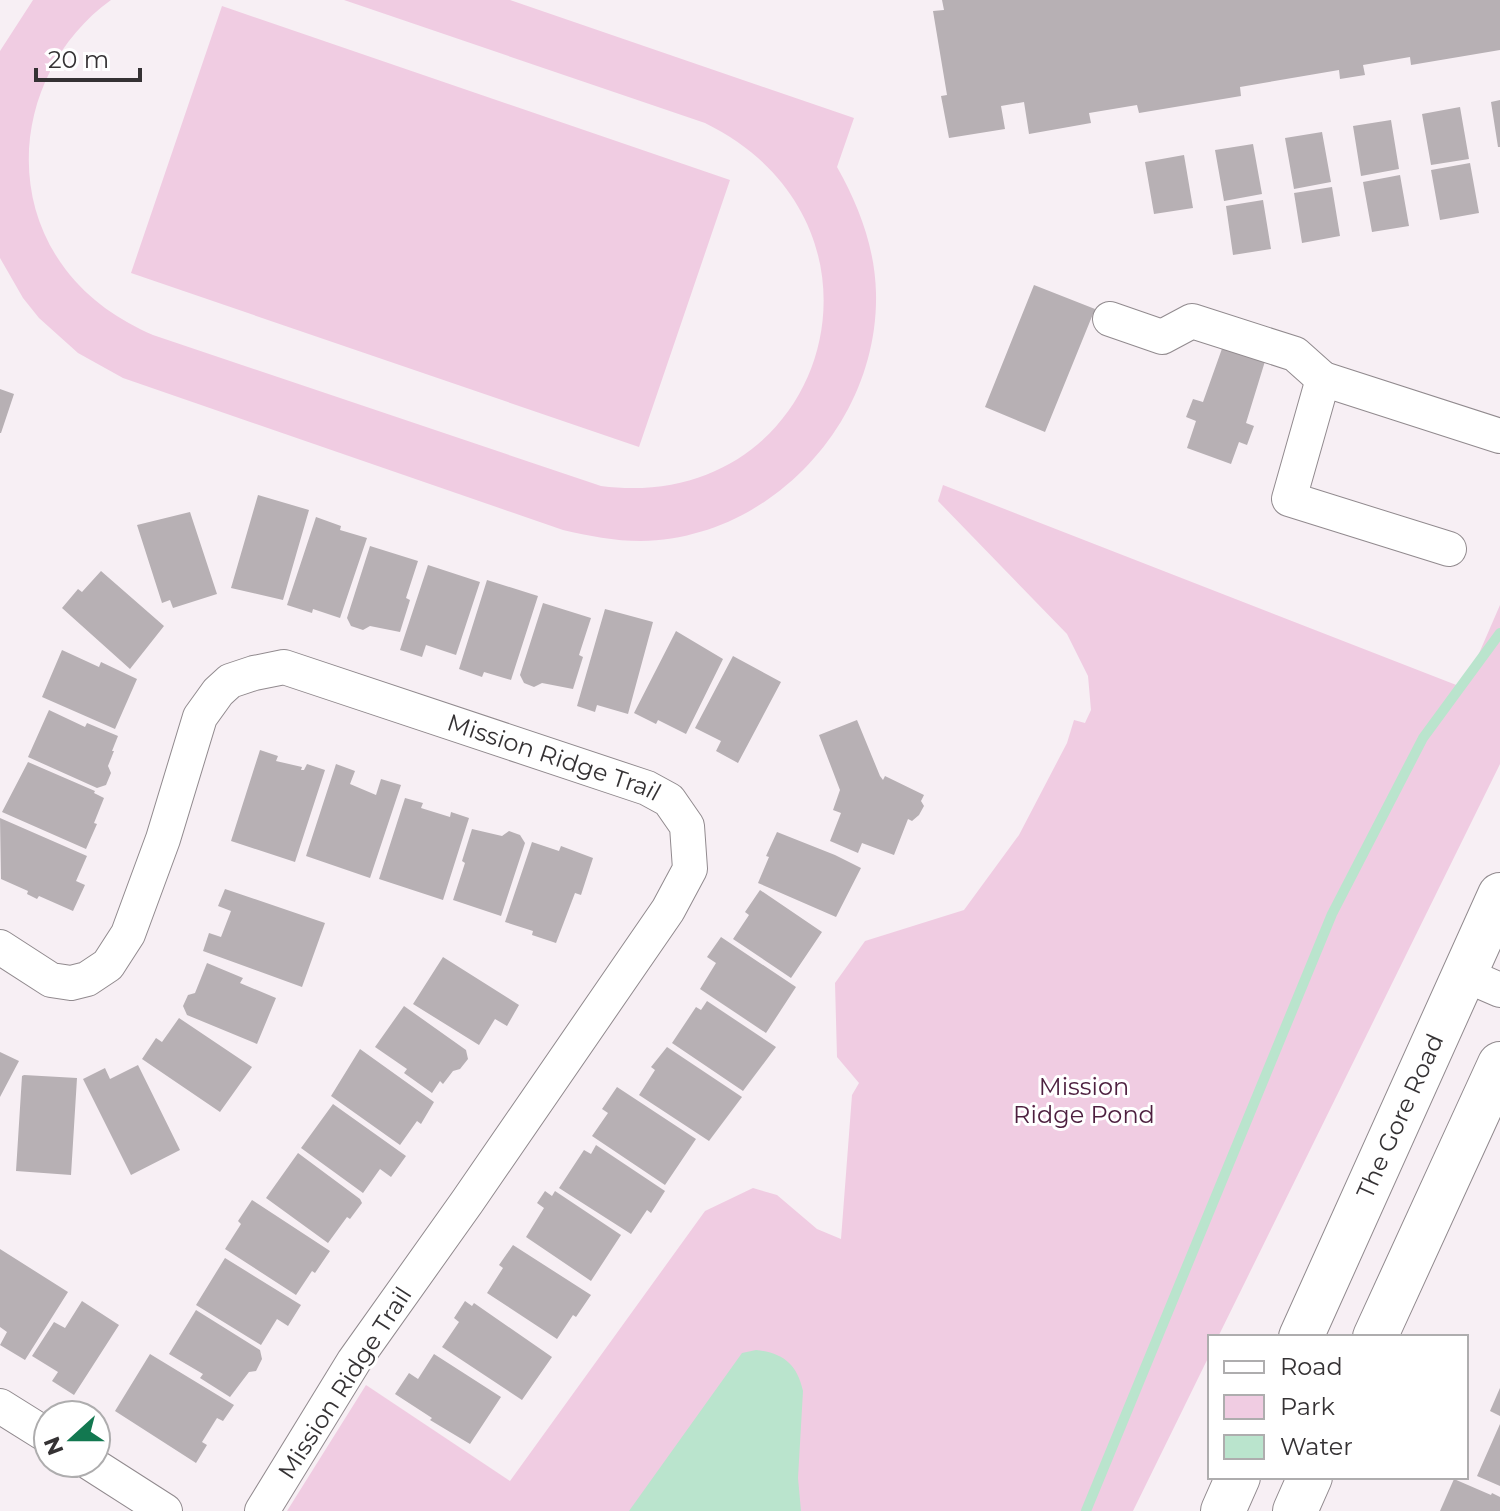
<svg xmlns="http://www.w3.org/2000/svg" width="1500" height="1511" font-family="Montserrat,sans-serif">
	<rect width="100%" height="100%" fill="#f7eff4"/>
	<path fill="#f0cce2" d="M33,0H111C26,61 0,184 66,270C89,300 119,320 153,335L601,486C828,515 913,225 705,123L344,0H510L854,118L837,167C859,206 875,248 876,293C879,422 771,539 641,541C614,541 589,536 563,530L123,378L78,353L39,318L23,298L0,258V51Z
		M222,6L730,180L639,447L131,273Z
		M943,485L1464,688L1500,605V764L1218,1337H1210V1354L1133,1511H287L366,1385L510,1481L705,1211L753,1188L777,1195L817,1229L841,1239L852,1095L859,1083L837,1057L835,983L865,941L964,910L1019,835L1067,743L1074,720L1085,723L1091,710L1088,676L1067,634L938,501Z"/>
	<path fill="#bae4cd" d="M756,1350C783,1353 797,1364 803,1391L798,1478L801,1511H629L742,1353Z"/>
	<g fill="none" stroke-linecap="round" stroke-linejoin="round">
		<path stroke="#bae4cd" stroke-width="10" d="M1086,1511L1332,914L1423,738L1500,633"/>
	</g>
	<path fill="#b7b0b4" d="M942,0H1500V50L1411,65L1410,57L1363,65L1365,75L1340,79L1339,70L1240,87L1241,96L1139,113L1137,105L1089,113L1091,123L1029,134L1024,102L1001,106L1005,129L949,138L941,96L947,95L933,11L944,10Z
		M1500,100V147H1498L1491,102Z
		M1460,107L1469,159L1431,165L1422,114Z
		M1391,120L1399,169L1361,176L1353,126Z
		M1322,132L1331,182L1294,189L1285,138Z
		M1253,144L1262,194L1224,201L1215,150Z
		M1184,155L1193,208L1154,214L1145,162Z
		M1470,163L1479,213L1440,220L1431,170Z
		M1400,175L1409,226L1372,232L1363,182Z
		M1332,187L1340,236L1302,243L1294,193Z
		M1263,200L1271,249L1233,255L1226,206Z
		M1034,285L1095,309L1045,432L985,407Z
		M1224,343L1266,358L1246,423L1254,426L1247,445L1239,442L1231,464L1187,448L1196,421L1186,417L1193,399L1203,402Z
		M0,389L14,394L1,433H0Z
		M258,495L309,510L283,600L231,588Z
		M190,512L217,594L173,608L170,600L162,603L137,525Z
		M316,517L341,526L340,530L367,538L340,618L313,609L312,613L287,605Z
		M370,546L418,561L406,598L410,600L400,632L370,626L363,630L351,626L347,618Z
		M428,565L480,582L456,655L426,645L422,657L400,650Z
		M101,571L164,626L130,669L62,608L78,589L82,592Z
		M487,580L538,596L511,680L484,672L482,677L459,669Z
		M543,603L591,618L579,655L583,657L573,689L542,683L534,687L524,683L520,675Z
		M605,609L653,622L628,714L597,705L595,712L577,706Z
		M676,631L723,659L686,734L658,720L656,724L634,713Z
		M62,650L99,667L101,662L137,679L115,729L42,697Z
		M733,656L781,682L738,763L716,751L721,741L695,728Z
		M49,710L85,727L87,723L118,736L112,751H114L108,766L111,773L106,785L97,788L28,757Z
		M857,720L880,776L883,780L885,776L924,795L921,801L924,806L919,815L912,821L908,819L894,855L862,843L858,853L830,841L841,813L833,810L840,790L819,735Z
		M260,750L278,756L276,761L302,767L301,770H304L307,764L325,770L295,862L231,841Z
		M28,762L95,791L94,793L104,798L94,823L97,824L86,849L2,812Z
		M336,764L355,771L350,784L376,795L381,779L401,785L370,878L306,856Z
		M405,798L423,803L421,808L450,817L451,812L469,818L443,900L379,879Z
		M0,818L87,856L76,881L85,885L73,911L39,896L37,899L27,894L28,891L1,879Z
		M472,829L502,836L509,831L520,835L525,843L501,916L453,900L465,863L462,861Z
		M777,832L835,855L861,868L836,917L758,883L769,857L766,856Z
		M532,842L559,851L561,846L593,858L581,895L575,893L556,943L532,935L533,931L505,922Z
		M225,889L325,923L302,987L203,951L209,933L221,937L231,911L218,906Z
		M760,890L822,932L791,978L733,939L749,915L745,912Z
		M721,937L796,987L766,1033L700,989L716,963L707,957Z
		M443,957L519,1005L507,1026L495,1019L479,1045L413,1004Z
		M207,963L243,978L240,983L276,998L257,1044L187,1015L183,1006L188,995L195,993Z
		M707,1001L776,1047L743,1091L672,1043L696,1007L701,1010Z
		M404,1006L466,1050L468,1059L460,1069L453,1071L443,1084L440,1081L432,1093L404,1073L407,1069L375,1047Z
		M179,1018L252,1067L220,1112L142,1059L156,1038L162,1042Z
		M667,1047L742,1097L709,1141L639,1095L655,1070L651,1067Z
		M360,1049L434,1102L421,1124L417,1121L400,1145L331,1096Z
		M0,1052L19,1061L0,1097Z
		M138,1065L180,1150L131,1175L83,1079L105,1068L110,1079Z
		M24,1075L77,1078L71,1175L16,1171L22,1076Z
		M617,1087L696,1139L665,1185L592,1136L608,1113L602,1109Z
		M333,1104L406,1156L391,1177L380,1169L363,1193L301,1148Z
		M596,1145L665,1191L651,1213L647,1210L631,1234L559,1188L584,1150L591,1154Z
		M298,1153L360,1199L362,1203L350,1219L347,1217L328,1243L266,1198Z
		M545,1191L552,1196L555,1191L621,1235L591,1281L526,1237L544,1208L537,1203Z
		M252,1200L330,1251L315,1273L312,1271L296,1295L225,1249L241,1224L238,1221Z
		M513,1245L591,1295L576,1317L573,1315L557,1339L487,1293L503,1268L499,1265Z
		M0,1249L68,1292L25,1360L0,1345L7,1332L0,1327Z
		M225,1258L301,1305L288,1326L277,1319L261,1345L196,1305Z
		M82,1301L119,1325L74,1395L52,1381L58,1372L32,1356L54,1322L65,1328Z
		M465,1301L472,1306L474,1303L552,1357L522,1400L442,1347L459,1322L454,1318Z
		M196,1310L260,1350L262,1359L256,1371L249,1372L230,1397L200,1378L203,1374L169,1354Z
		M150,1354L234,1405L223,1421L217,1418L202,1442L207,1445L196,1463L115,1411Z
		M434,1354L501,1397L470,1444L430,1420L432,1418L395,1394L409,1373L418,1379Z
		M1500,1388V1416L1490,1411Z
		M1500,1424V1486L1477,1476Z
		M1454,1479L1491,1495L1492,1493L1500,1497V1511H1440Z"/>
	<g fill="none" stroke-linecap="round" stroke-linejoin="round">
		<defs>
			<g id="minor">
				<path d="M1110,319L1162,337L1192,321L1295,354L1323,379"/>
				<path d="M1449,549L1289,499L1323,379L1500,436"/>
				<path id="s1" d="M0,947L51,980L71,983L87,979L108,965L128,934L163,839L200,717L218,692L230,681L254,673L284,667L647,788L669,800L687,826L690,869L668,910L467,1202L354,1361L262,1511"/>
				<path d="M1463,974L1500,990"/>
				<path d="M0,1406L48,1436"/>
				<path d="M90,1463L165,1511"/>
			</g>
			<g id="major">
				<path id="s2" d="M1301,1337L1500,895"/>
				<path d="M1375,1337L1500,1064"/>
				<path d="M1223,1511L1238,1477"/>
				<path d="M1295,1511L1310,1477"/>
			</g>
		</defs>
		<use href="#minor" stroke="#918a8e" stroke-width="36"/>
		<use href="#major" stroke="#918a8e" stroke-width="46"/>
		<use href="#minor" stroke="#fff" stroke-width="34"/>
		<use href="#major" stroke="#fff" stroke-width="44"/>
	</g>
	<g text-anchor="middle" stroke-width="6" stroke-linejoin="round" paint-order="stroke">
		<g font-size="24" fill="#353234" stroke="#fff">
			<text dy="8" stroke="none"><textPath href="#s1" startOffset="776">Mission Ridge Trail</textPath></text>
			<text dy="8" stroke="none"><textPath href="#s2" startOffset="242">The Gore Road</textPath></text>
			<text transform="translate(345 1383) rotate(-57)" y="8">Mission Ridge Trail</text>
		</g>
		<g font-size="24" fill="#4d1f3f" stroke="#fff">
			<text x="1084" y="1095">Mission<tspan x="1084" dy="28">Ridge Pond</tspan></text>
		</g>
	</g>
	<rect x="1208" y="1335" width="260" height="144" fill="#ffffff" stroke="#aeadae" stroke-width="2"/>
	<rect x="1224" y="1361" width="40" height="12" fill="#ffffff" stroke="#aeadae" stroke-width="2"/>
	<text x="1280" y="1375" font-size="24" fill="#353234">Road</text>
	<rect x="1224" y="1395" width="40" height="24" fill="#f0cce2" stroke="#aeadae" stroke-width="2"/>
	<text x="1280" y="1415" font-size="24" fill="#353234">Park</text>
	<rect x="1224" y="1435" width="40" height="24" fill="#bae4cd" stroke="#aeadae" stroke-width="2"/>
	<text x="1280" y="1455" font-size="24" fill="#353234">Water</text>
	<g transform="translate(72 1439) rotate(249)"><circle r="38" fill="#ffffff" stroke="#aeadae" stroke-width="2"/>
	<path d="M0-6L14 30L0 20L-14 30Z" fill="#127850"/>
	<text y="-12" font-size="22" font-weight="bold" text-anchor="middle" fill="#353234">N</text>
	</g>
	<path d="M36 68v12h104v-12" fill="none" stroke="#353234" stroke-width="4"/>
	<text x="48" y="68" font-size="24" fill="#353234" stroke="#ffffff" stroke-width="6" paint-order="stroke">20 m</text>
</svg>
